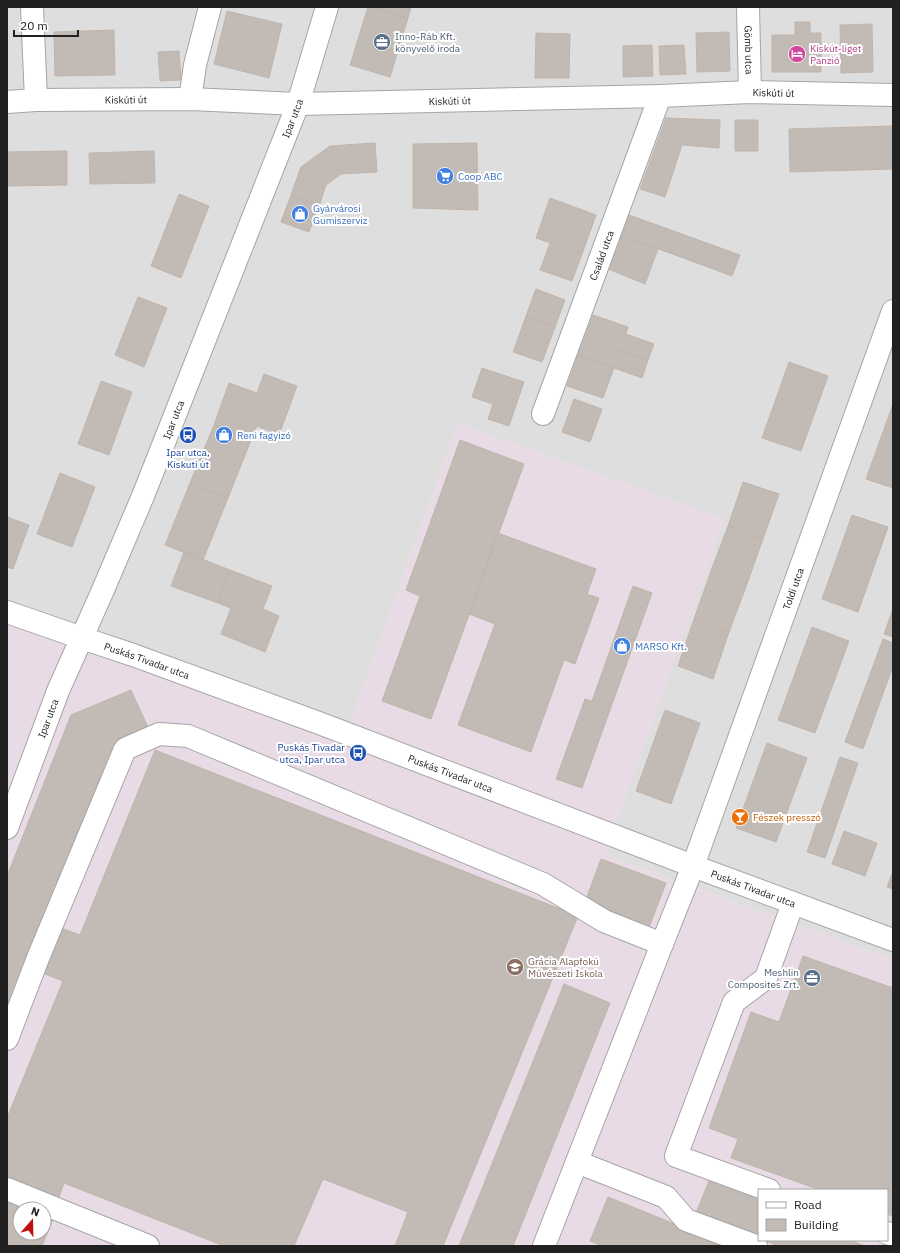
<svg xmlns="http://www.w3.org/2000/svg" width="900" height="1253" font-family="'IBM Plex Sans',sans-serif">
	<rect width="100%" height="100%" fill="#f0eee8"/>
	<path fill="#dfdede" d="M7,7H893V960L605,855L724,519L458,424L344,741L7,616Z"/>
	<path fill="#e9dbe6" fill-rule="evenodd" d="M458,424L725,519L605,855L893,960V1246H7V616L344,741ZM759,1190H887V1240H759ZM20,1209H44V1233H20Z"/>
	<path fill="#c1bab5" stroke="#c1b5ab" d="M368,7H372L408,18L390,77L350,65Z
		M372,7H411L408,18Z
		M227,11L282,24L269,78L214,64Z
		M795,22H810V33H821V72H772V35H795Z
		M872,24L873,72L841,73L840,25Z
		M114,30L115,75L55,76L54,32Z
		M729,32L730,71L697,72L696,33Z
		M536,33L570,34L569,78H535Z
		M652,45L653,76L623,77V46Z
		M684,45L686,74L660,75L659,46Z
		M179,51L181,80L160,81L158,52Z
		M666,118L720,120L719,148L682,145L665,197L640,189Z
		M735,120H758V151H735Z
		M893,126V169L790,172L789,129Z
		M375,143L377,172L341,174L326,185L319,206L291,195L301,167L330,146Z
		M477,143L478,210L413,208V144Z
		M67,151V185L7,186V152Z
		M154,151L155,183L90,184L89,153Z
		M179,194L209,206L181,278L151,266Z
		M291,195L319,206L309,232L281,222Z
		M550,198L596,215L582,254L536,238Z
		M629,215L740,255L732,276L621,235Z
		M621,235L658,249L645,284L608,269Z
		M550,243L582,254L572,281L540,270Z
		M536,289L565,300L555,327L526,316Z
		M138,297L167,308L144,367L115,355Z
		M593,315L628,327L626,334L654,344L648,360L585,337Z
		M526,316L555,327L542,362L513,352Z
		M585,337L648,360L642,378L578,355Z
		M578,355L614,368L603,398L567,386Z
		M789,362L828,376L801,451L762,438Z
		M482,368L524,382L509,426L488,419L493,404L472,397Z
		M264,374L297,386L279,435L257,426L251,440L214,425L229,383L257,393Z
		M101,381L132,392L109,455L78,444Z
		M574,399L602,409L590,442L562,432Z
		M893,404V488L866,479Z
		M214,425L251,440L228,498L190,483Z
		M460,440L524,464L431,719L382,701L420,596L406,590Z
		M60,473L95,487L72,547L37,534Z
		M743,482L779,494L763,539L728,526Z
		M190,483L228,498L203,560L165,545Z
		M852,515L888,527L858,612L822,599Z
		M7,517L29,525L13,569L7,567Z
		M728,526L763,539L747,584L711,571Z
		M498,533L596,569L587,594L599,598L575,664L564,660L531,752L458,725L495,624L469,614Z
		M184,552L230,570L218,603L171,586Z
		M230,570L272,586L263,609L279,616L265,652L221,634L231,608L218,603Z
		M711,571L747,584L729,632L694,619Z
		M633,586L652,593L582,788L556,779L585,699L592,701Z
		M893,609V637L884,634Z
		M694,619L729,632L713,679L678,666Z
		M812,627L849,641L815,733L778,720Z
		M883,639L893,643V666L863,749L845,742Z
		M131,690L151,734L111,750L7,1007V876L71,715Z
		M665,710L700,723L671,804L636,791Z
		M767,743L807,758L776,842L736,828Z
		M155,750L578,916L443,1246H395L408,1212L323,1179L294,1246H224L64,1183L58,1200L7,1179V1118L63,981L42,973L61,928L80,935Z
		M840,757L858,763L825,858L807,852Z
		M844,831L877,843L865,876L832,864Z
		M601,859L666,883L648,930L583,907Z
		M893,871V889L887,887Z
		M803,956L893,988V1216L887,1214V1190H820L731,1158L738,1139L709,1128L751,1012L779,1022Z
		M564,984L610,1003L513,1246H459Z
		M711,1176L759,1193V1238L696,1213Z
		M608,1197L729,1246H602L590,1241Z
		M7,1199L33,1209H20V1233H44V1214L54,1217L42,1246H7Z
		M763,1240H850L865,1246H778Z"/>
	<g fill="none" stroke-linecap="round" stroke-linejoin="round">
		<defs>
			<g id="minor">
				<path d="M32,7L36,100"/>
				<path id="s1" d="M748,7L750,92"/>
				<path d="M190,99L195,65L210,7"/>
				<path id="s2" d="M7,102L36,100L190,99L298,104L660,96L750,92L893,95"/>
				<path id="s3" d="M543,414L660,96"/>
				<path id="s4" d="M7,612L82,638L133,655L319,723L693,866L893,940"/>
				<path id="s5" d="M7,828L58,691L103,590L143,496L298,104L327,7"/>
				<path d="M7,1039L38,958L125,749L159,734L188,736L543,884L604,921L662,944"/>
				<path d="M577,1162L666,1197L686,1220L756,1246"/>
				<path d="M7,1189L148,1246"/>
				<path d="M769,1190L676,1156L734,1002L766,978L793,903"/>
				<path d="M887,1233L893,1235"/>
				<path id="s6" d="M544,1246L662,944L693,866L893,311"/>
			</g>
		</defs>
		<use href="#minor" stroke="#a5a5a5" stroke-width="24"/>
		<use href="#minor" stroke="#fff" stroke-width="22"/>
	</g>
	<defs>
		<symbol id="office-disc" viewBox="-11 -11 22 22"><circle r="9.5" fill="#5c6f8a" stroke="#fff"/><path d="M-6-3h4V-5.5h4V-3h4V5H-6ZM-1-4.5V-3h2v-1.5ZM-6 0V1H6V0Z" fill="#fff"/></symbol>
		<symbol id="hotel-disc" viewBox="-11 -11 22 22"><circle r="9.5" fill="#d1479c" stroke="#fff"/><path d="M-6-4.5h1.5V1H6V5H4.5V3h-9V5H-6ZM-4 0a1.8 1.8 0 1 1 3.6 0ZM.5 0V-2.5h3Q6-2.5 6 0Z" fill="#fff"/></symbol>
		<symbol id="supermarket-disc" viewBox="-11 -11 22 22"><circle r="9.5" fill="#3f7fe0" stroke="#fff"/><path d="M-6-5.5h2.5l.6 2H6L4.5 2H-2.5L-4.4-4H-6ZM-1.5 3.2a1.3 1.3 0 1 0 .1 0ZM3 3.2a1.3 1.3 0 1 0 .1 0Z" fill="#fff"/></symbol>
		<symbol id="shop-disc" viewBox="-11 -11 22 22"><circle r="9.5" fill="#3f7fe0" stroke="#fff"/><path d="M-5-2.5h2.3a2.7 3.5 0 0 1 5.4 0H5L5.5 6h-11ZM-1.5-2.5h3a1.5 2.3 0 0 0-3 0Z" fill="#fff"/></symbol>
		<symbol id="bus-disc" viewBox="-11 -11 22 22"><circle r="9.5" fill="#1a4fb4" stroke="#fff"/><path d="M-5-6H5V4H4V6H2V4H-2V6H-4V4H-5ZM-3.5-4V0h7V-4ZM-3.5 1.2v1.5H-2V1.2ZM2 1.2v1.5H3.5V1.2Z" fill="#fff"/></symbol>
		<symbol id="bar-disc" viewBox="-11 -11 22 22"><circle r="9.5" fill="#e8710a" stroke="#fff"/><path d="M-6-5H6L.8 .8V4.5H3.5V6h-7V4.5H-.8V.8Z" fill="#fff"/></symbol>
		<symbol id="school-disc" viewBox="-11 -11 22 22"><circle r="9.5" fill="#8d6e63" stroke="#fff"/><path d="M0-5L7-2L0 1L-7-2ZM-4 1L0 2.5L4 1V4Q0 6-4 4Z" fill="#fff"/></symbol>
	</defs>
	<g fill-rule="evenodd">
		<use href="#office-disc" x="372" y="32" width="20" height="20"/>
		<use href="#hotel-disc" x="787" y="44" width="20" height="20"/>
		<use href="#supermarket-disc" x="435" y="166" width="20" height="20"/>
		<use href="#shop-disc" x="290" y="204" width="20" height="20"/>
		<use href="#bus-disc" x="178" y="425" width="20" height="20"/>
		<use href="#shop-disc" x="214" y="425" width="20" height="20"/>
		<use href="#shop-disc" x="612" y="636" width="20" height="20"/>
		<use href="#bus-disc" x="348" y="743" width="20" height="20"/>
		<use href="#bar-disc" x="730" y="807" width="20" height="20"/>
		<use href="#school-disc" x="505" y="957" width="20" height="20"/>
		<use href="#office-disc" x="802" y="968" width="20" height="20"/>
	</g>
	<g text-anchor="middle" stroke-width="4" stroke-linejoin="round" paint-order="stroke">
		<g font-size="10" fill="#4e5e75" stroke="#fff" text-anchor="start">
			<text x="395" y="40">Inno-Ráb Kft.<tspan x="395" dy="12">könyvelő iroda</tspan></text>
			<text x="799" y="976" text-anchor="end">Meshlin<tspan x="799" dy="12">Composites Zrt.</tspan></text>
		</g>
		<g font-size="10" fill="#b23c85" stroke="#fff" text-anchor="start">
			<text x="810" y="52">Kiskút-liget<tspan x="810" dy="12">Panzió</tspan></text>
		</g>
		<g font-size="10" fill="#212121" stroke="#fff">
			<text dy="4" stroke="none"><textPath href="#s1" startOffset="43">Gömb utca</textPath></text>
			<text dy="4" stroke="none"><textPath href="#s2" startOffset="767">Kiskúti út</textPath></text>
			<text dy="4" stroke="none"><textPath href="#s2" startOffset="119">Kiskúti út</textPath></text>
			<text dy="4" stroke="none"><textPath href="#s2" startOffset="443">Kiskúti út</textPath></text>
			<text dy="4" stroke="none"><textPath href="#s5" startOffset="765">Ipar utca</textPath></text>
			<text dy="4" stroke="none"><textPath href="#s3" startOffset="169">Család utca</textPath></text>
			<text dy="4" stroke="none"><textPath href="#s5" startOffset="441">Ipar utca</textPath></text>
			<text dy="4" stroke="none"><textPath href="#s6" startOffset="703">Toldi utca</textPath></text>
			<text dy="4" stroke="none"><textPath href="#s4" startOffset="148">Puskás Tivadar utca</textPath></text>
			<text dy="4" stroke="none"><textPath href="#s5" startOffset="117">Ipar utca</textPath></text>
			<text dy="4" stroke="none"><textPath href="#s4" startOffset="472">Puskás Tivadar utca</textPath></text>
			<text dy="4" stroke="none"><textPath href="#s4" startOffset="796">Puskás Tivadar utca</textPath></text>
		</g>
		<g font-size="10" fill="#366cbe" stroke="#fff" text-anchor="start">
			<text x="458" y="180">Coop ABC</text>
			<text x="313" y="212">Gyárvárosi<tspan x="313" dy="12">Gumiszerviz</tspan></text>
			<text x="237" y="439">Reni fagyizó</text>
			<text x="635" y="650">MARSO Kft.</text>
		</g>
		<g font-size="10" fill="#164399" stroke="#fff">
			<text x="188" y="456">Ipar utca,<tspan x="188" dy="12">Kiskuti út</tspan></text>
			<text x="345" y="751" text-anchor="end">Puskás Tivadar<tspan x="345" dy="12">utca, Ipar utca</tspan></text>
		</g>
		<g font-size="10" fill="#c56008" stroke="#fff" text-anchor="start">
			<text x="753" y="821">Fészek presszó</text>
		</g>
		<g font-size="10" fill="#785e54" stroke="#fff" text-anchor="start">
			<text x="528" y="965">Grácia Alapfokú<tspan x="528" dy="12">Művészeti Iskola</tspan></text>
		</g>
	</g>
	<rect width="900" height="1253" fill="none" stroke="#212121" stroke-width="16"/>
	<rect x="758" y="1189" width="130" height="52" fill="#ffffff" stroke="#a6a6a6"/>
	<rect x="766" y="1202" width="20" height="6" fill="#ffffff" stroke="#a6a6a6"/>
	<text x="794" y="1209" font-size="12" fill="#212121">Road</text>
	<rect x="766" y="1219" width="20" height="12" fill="#c1bab5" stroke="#a6a6a6"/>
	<text x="794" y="1229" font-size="12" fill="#212121">Building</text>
	<g transform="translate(32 1221) rotate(20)"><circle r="19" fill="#ffffff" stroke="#a6a6a6"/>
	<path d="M0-3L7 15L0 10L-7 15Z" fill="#c3100f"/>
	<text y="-6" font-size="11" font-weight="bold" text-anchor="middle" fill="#212121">N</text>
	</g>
	<path d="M14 30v6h64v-6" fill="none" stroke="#212121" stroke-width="2"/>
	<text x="20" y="30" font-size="12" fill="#212121" stroke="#ffffff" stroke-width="3" paint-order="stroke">20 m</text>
</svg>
